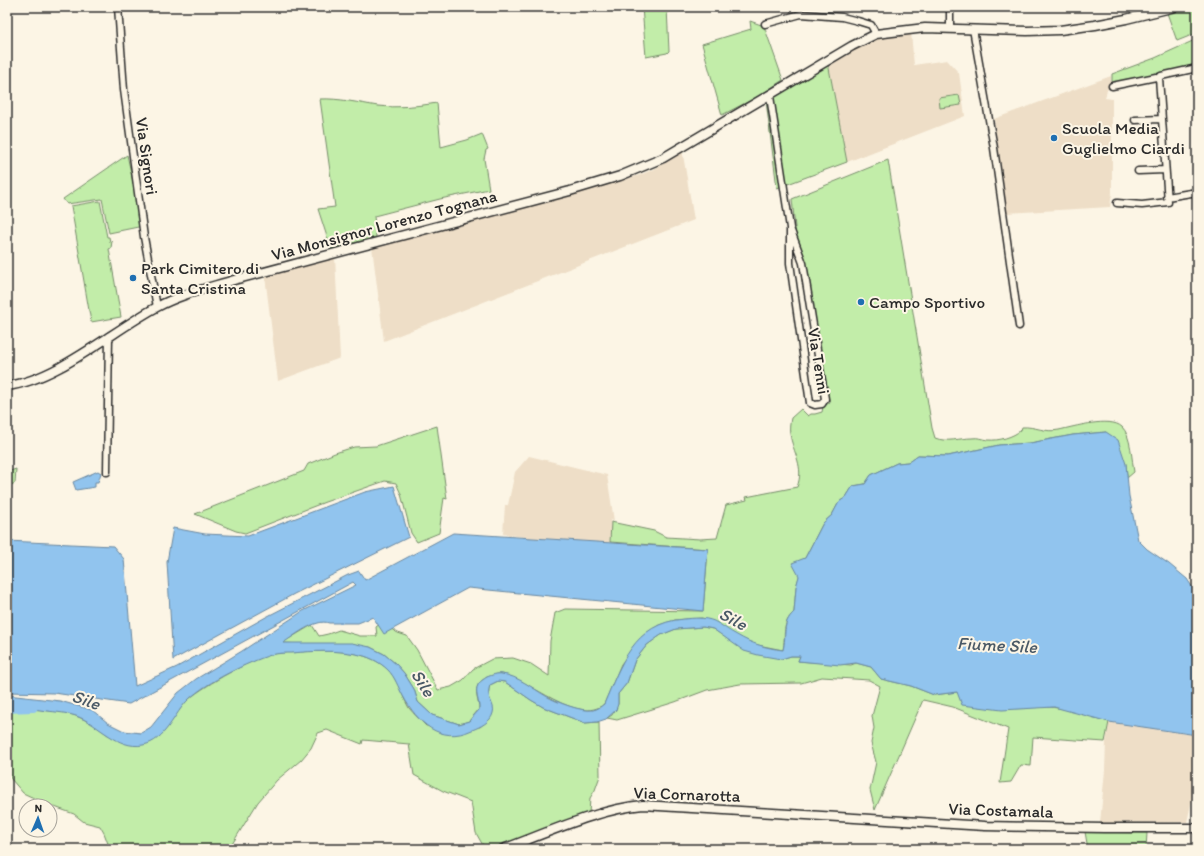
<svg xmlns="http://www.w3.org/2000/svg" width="1204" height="856" font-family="Itim,sans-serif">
	<rect width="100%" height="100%" fill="#fcf5e5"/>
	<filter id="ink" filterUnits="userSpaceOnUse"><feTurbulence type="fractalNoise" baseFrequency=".025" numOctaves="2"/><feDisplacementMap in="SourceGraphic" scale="8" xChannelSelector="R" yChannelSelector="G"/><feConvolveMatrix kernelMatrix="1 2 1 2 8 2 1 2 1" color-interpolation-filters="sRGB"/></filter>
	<g filter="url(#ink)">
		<path fill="#eedec7" d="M911,33L914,65L947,60L959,73L965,116L847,162L828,63L876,37Z
			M1111,76V87L1107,90L1105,98L1112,99V193L1110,207L1007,213L994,119Z
			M682,149L694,220L384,341L372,247L485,217L525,208L640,175L656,168Z
			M335,257L340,358L278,381L265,276Z
			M529,456L607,475L614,521L611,520L609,550L503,534L505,505H508L515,472Z
			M1109,722L1197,735V791H1194L1187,822L1100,823L1105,770L1106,742Z"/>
		<path fill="#c2eda9" stroke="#768c6a" d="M642,7H667L669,51L667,53L646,57Z
			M1190,7H1197V33L1177,41L1167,13Z
			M750,21L764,26L783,80L757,97L722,115L702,44L751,29Z
			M1197,39V66L1112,85V74L1155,58Z
			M828,63L847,162L777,188L766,101Z
			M959,95L961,105L940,108L939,98Z
			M320,99C339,98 359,103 378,106C397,108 419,106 437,103L441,147L467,140L482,134L488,149L486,150L484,159L489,189L440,199L374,216L376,237L331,249L318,209L335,207Z
			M127,155L143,226L109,233L102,199L67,204L63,199Z
			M888,160L932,428L935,438C947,443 960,438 972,438C978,437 983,439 988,440C999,441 1013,437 1021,430L1022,427C1035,426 1045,433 1059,430C1073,427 1110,416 1122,427C1131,435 1132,461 1134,472L1127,478L1126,464L1106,432L1073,435L1030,443L999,445L948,456L918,455L908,462L897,463L871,475L865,484L853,486L846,497L839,502L832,515L823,523L805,558L796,587L794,612C781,624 786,634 783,650L753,644L702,618L675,620L659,625L645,634L621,664L604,704C578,726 529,679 502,674C497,673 492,676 487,677C484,679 479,682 478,685C474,692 479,702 479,709L469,721L459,724L432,715L418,702L414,689L404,673L396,664L384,654L370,647L282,643L312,625L319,636L328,634L339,630L360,636H377L376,627L381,623L398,633L407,636L417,650L438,690L451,687L463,680L473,669L492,659L513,658L531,664L549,676L550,641L555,613L565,609L703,611L708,549L610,542L611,522L654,531L666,537L700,539L717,538L726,505L747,500L746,497L797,487C805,467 793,453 790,434C789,429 790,423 791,418L801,409L808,416L811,414H815L822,412L823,407L830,402L827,394L797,246L792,199Z
			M100,201L107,237H109L110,242L112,241L111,248L109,249L121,317L91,322L71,206Z
			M437,426L447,499L444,498L439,533L417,542L411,533L401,494L396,483L385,481L325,502L245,533L236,531L195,514L304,471L308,464L335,453L354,447L376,446Z
			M16,469L15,483L7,487V472Z
			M703,627L713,629L728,639L781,659L791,656H800L798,661L851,665L856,663L871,667L881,679L911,686L934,695L957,692L1045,707C1067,707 1088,716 1109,722L1105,742L1033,737L1031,766L1021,765L1011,782L1000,783L1008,729L953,707L923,700L875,810L870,790L876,762L871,743L874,728L872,716L880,686L869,680L822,677L801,683L740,684L707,690L675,702L617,720L607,718L612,715L618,704V694L627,683L635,660L647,645L661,635L676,629Z
			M316,651C344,651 377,652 394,677C400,687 403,698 409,708C414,714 420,720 426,726L480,727C505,707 483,706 490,685L498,681L505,682L531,700L543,707L585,723L599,722L600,776L595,790L590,798L589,814L495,849H485L476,833L471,802L443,791L414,775L409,744L363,740L362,744L327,730L318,733L311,748L301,760L277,780L258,802L229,849H110L104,833L100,826L84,822L74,814L49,805L23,793L11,779L7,769V706L63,712L76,716L92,723L108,735L159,737C170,725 177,710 189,699C205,685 253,658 273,654C287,652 302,652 316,651Z
			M1085,832L1147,833L1146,849H1088Z"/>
		<path fill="#91c4ee" stroke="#6887a0" d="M1106,432L1118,440L1126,464L1129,496L1138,540L1147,549L1169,564L1187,579L1197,594V735L1109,722L1054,707L1002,710L962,705L957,692L934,695L911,686L881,679L871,667L856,663L840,665L798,661L800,656H791L781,659L758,655L744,651L713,629L703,627L676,629L661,635L647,645L635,660L627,683L618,694V704L616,710L606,719L597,722L585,723L543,707L531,700L505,682L498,681L490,685C485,699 496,704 493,713C491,722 480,727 472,730C440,745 417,722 403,696C398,687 395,677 388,670C379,661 367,656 356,654C335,650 314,651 292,653C286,653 278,653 271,655C248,662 207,682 189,699C174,713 166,741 143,745C117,750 98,723 76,716C64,712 52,712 40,710C30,709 17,705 7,706V695L60,701L92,710L108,723L124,731L141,733L151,727L178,693L196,679L242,651L303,611L356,585L353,582L129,704L54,693L7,692V541L113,546L124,559L135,686L177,667L266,617L348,575L359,571L365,580L453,533L708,549L703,611L468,588L384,634L373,617L358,623H329C316,618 294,636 283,643H352L370,647L384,654L396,664L404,673L414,689L418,702L432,715L459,724L469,721L479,710C480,702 474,692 478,685C479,682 484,679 487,677C492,675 497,673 502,674C518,676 532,688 546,696C556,702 582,712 593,710C598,709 600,707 604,704C621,665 633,623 684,619C694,618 704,617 714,621C722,625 729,631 737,635C752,644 766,648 783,650C787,634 781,624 794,612L796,587L799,576L792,563L805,558L823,523L832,515L839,502L846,497L853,486L865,484L871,475L897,463L908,462L918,455L948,456L999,445L1030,443L1073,435Z
			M98,471L101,473L98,482H95V487L76,490L73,482Z
			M394,486L409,537L294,594L173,660L167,562L173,528L205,534L248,536L365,492Z"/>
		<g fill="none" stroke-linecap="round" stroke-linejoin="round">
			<path stroke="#91c4ee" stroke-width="10" d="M7,708L33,707"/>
			<defs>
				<path id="street" d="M118,7L124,90L144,237L157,307
					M950,7V28
					M765,24L801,14L842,17L858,21L871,25L876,34
					M973,29L994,148L1019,326
					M1112,86L1156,77L1159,78L1161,76L1197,68
					M770,96L790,228V263L810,403L815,405L822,404L825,399L803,263L790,228
					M1135,120L1161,119
					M1138,171L1165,170
					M1167,197L1197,192
					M1117,203L1142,205L1168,202L1159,78
					M107,472L109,336"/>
				<path id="secondary" d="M7,386C57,380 112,331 157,307C181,294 208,288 234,280L570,191L620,176L663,158L852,46L876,34L892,32L925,28L1027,31L1060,30L1095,25L1126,19L1175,7
					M503,849C547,833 598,809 643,805L985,826L1104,828H1197"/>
			</defs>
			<use href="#street" stroke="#2b2b2b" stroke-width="9"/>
			<use href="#secondary" stroke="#2b2b2b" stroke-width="11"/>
			<use href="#street" stroke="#fcf5e5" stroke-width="6"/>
			<use href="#secondary" stroke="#fcf5e5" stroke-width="8"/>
		</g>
	</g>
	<g fill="#1f6fb2" stroke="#fcf5e5" stroke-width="1.5">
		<circle cx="1054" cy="138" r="4"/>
		<circle cx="133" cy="278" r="4"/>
		<circle cx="861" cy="302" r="4"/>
	</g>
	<g text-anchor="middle" stroke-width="4" stroke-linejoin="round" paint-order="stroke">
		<g font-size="17" fill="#2b2b2b" stroke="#fcf5e5" text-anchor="start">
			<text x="1062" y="134">Scuola Media<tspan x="1062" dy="20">Guglielmo Ciardi</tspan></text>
			<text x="141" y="274">Park Cimitero di<tspan x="141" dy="20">Santa Cristina</tspan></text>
			<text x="869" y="308">Campo Sportivo</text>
		</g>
		<g font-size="17" fill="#2b2b2b" stroke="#fcf5e5">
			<text transform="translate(147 156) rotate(82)" y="6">Via Signori</text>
			<text transform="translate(384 225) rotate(-15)" y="6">Via Monsignor Lorenzo Tognana</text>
			<text transform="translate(819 361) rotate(81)" y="6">Via Tenni</text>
			<text transform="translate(687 794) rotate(2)" y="6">Via Cornarotta</text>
			<text transform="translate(1001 810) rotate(2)" y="6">Via Costamala</text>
		</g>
		<g font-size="18" font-style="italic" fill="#4a5966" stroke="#fcf5e5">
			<text transform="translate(733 619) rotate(28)" y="6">Sile</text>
			<text transform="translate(997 645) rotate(3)" y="6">Fiume Sile</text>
			<text transform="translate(423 683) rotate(58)" y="6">Sile</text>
			<text transform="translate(86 700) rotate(19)" y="6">Sile</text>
		</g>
	</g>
	<rect width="1204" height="856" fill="none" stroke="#fcf5e5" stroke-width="24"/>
	<rect x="12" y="12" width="1180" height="832" fill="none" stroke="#2b2b2b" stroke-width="1.5" filter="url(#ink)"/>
	<g transform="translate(38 818) rotate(2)"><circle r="19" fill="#fcf5e5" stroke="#a8a49b"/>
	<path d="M0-3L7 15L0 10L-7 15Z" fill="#1f6fb2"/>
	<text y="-6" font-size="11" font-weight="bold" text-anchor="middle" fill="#2b2b2b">N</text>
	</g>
</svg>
